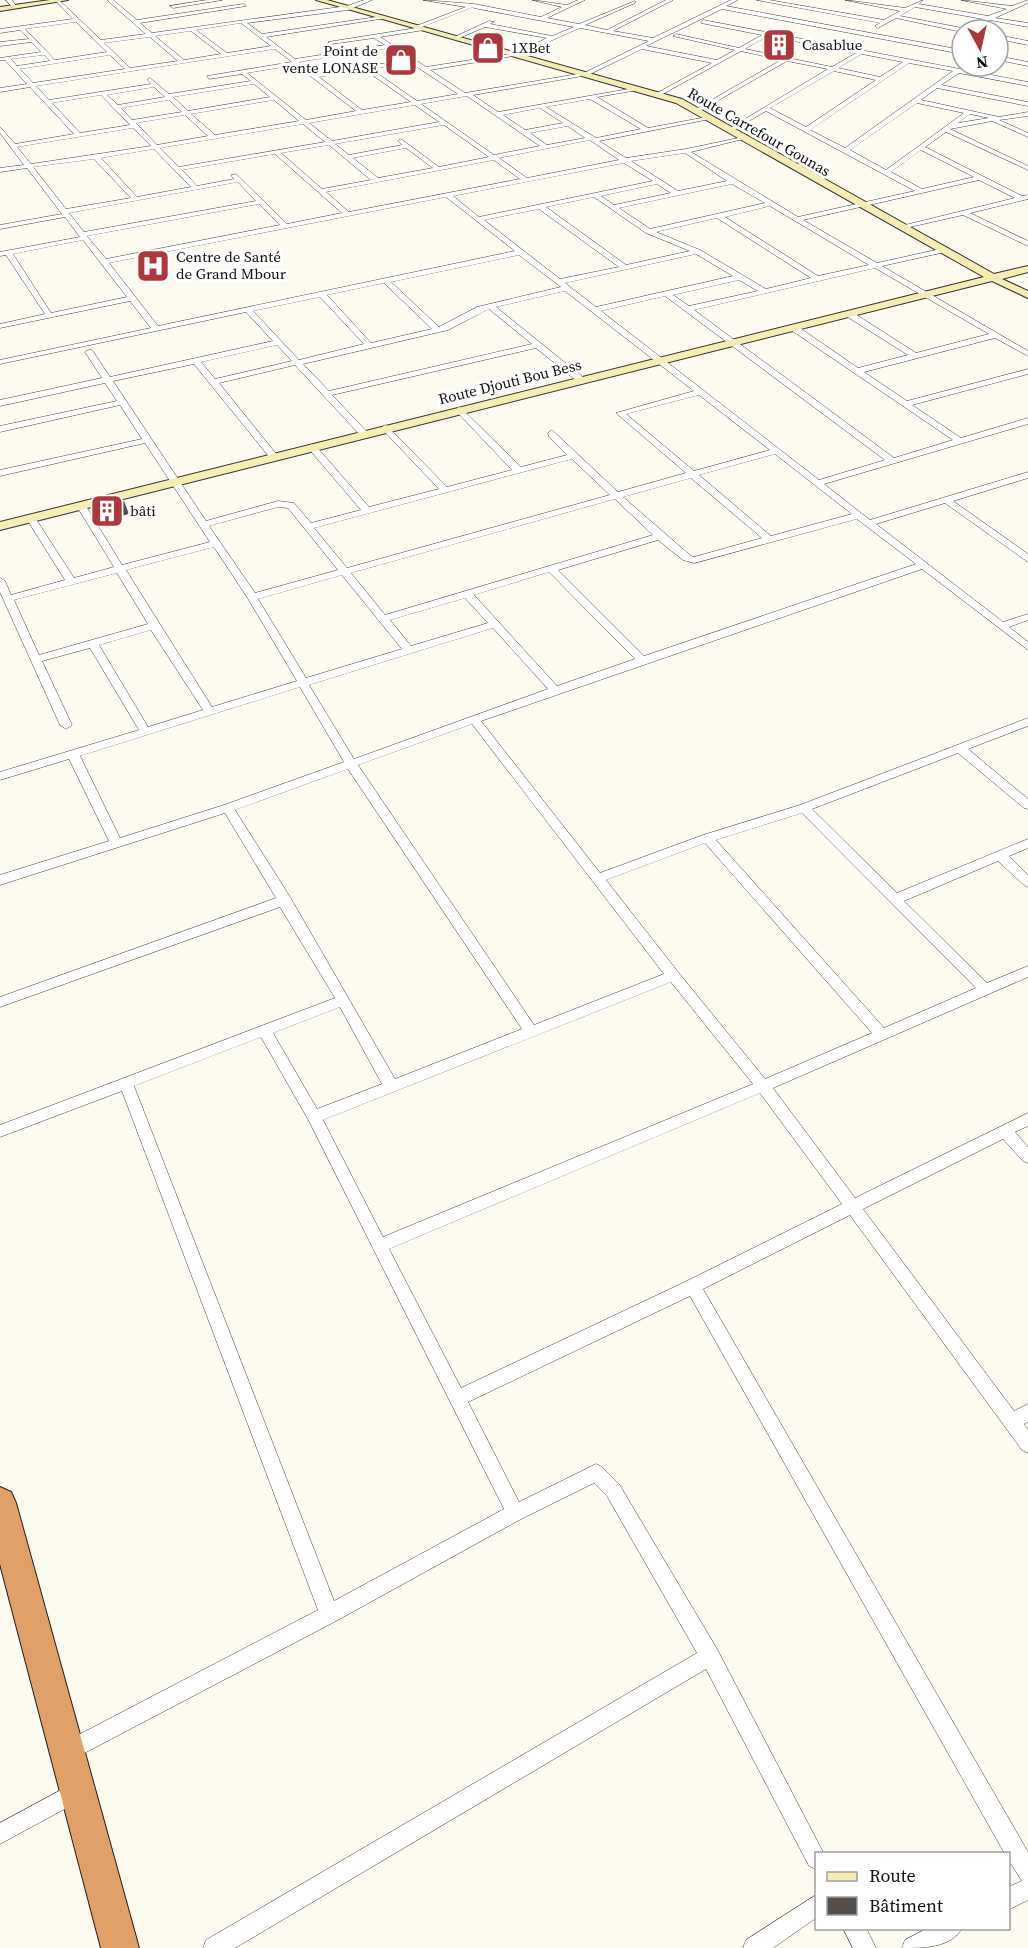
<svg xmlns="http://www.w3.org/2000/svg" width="1028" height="1948" font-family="'Source Serif 4',serif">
	<rect width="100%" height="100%" fill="#fdfaf0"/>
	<path fill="#554f4b" d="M124,501L129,514L98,522L91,510Z"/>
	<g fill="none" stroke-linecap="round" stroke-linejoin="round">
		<defs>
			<path id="street" d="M6,0H12L17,8H13Z
				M55,0H59L101,40L146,34L107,0H113L137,20L243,4L246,6L140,23L152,33L347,6L364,0H372L348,10L247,23L262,34L383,16L386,18L266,37L295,59L385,45L374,38L331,44L328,42L416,28V26L466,7L423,0L474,4L541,17L562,7L532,0L567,5L578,0H585L547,18L579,24L635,1V3L585,25L607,30L666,0H673L613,31L653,38L731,0H738L726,6L962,50V54L722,9L646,46L717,60L735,50L673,36L676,34L739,48L762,35L701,23L703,20L1028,82V86L959,73L941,85L1028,102V106L937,88L921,100L999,117L1028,112V116L999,120L1028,133V137L992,121L950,129L1028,166V170L946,132L925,147L1022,196L1028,195V199L970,213L1028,241V246L963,215L901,229L897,227L1015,198L979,180L803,220L877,263L945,248V252L882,266L1028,351V356L995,338L864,372L907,401L1028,369V374L912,405L961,438L1028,418V424L824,484L870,520L1028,472V478L953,501L1028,554V562L945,503L876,524L1003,622L1028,614V620L1009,627L1028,642V650L922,569L481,721L600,873L703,835L800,805L1028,718V726L968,749L1028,799V809L1024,808L958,753L812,809L897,893L1028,839V848L1009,856L1028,875V887L1024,885L998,861L904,901L987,983L1028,966V977L773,1088L855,1198L1028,1113V1126L1015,1132L1028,1147V1163L1023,1161L1003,1139L863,1209L1014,1411L1028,1404V1422L1024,1424L1028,1430V1453L1022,1450L850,1215L703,1289L1028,1852V1900L1008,1910V1887L1022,1881L1008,1859V1854H1005L690,1296L468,1402L519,1502L596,1464L602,1467L619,1484L717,1649L823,1852L824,1854H816V1869L809,1866L706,1669L235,1948H203L206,1940L697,1653L607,1496L594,1483L521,1519L336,1621L75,1758L68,1761L61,1758L58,1751L61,1744L318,1610L122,1091L0,1137V1125L335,998L280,907L0,1007V997L276,898L225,813L0,885V875L109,841L69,759L0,780V772L139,730L90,648L42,661L72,725L66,729L60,725L0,592V578L5,581L11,595L65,580L26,518L34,516L74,578L114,567L76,505L78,503H84L122,565L210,542L145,443L0,476V470L142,439L120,405L0,432V426L117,401L105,383L0,406V400L102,378L85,352L89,350H92L110,377L273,341L246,312L0,364V360L151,328L130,301L0,328V324L45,314L6,255L0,256V252L80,237L65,217L0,229V225L62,214L27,168L0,172V168L24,165L0,133V127L15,144L74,134L30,87L0,92V88L27,84L5,60H0V58L41,52L31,42L0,46V42L29,39L20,30L0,33V29L73,19ZM473,7L474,8L574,27L552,36L490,24L494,22L489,21L452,38L457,39L485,27L547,38L516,53L426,67L380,37L424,30L422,27ZM76,22L107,52L55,60L25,29ZM241,23L271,46L227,53L196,30ZM580,28L649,41L584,73L465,93L430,70L519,55ZM191,31L221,54L184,60L155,36ZM768,36L856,53L832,67L745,49ZM150,37L178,61L130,68L104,43ZM389,48L407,60L315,74L299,62ZM275,49L292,62L207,76L209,79L242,74L251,81L169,94L150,78L147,80L151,84L49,100L36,86ZM642,49L712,63L657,93L659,96L741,51L781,60L696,109L698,112L787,61L828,69L727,130L732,131L766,111L915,191L798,217L691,152L743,139V137L686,149L626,158L599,141L715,118L712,116L648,128L597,97L638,90L640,87L498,112L473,95L588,75ZM862,54L903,62L880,77L838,68ZM44,55L50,61L17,66L11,59ZM110,55L125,69L33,83L20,69ZM411,63L458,94L417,101L371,69ZM909,63L953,71L845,148L810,130ZM296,65L356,111L306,120L247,73ZM365,70L411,102L362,110L319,77ZM834,71L876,80L806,127L770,108ZM254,84L270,97L188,111L173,97ZM154,87L165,97L118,105L107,95ZM101,95L130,125L80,133L52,103ZM467,96L540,146L494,155L421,104ZM590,99L641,129L596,138L546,107ZM169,100L182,112L132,120L121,108ZM274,100L299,121L215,135L191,114ZM917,103L964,113L886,170L850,150ZM415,105L439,122L332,141L309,123ZM540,108L563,123L525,130L503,115ZM970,114L989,118L958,123ZM185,115L208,136L157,145L136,123ZM303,124L325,142L179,167L160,148ZM444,125L489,157L439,167L401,139L398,141L402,145L349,155L335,144ZM568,126L585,138L547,145L530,133ZM133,128L151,146L31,164L17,147ZM590,140L619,160L527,178L499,158ZM329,145L371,180L322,189L281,153ZM406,148L433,168L378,178L353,158ZM154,149L191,187L137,197L101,158ZM921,150L974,177L922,189L891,172ZM685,153L727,181L678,191L631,161ZM275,154L342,213L287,224L236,174L231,175L234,179L197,186L182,170ZM94,159L131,198L66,209L33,167ZM494,160L520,179L349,212L326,192ZM624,163L653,181L479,217L453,196ZM238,182L256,201L84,232L69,213ZM657,184L671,193L614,205L601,196ZM732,184L765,203L650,229L619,208ZM446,197L515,251L158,326L109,263ZM594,197L646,233L690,251L626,265L546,207ZM259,204L280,225L106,259L87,236ZM770,206L869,265L818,276L725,217ZM539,209L619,267L560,279L484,220ZM717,218L811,278L766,289L700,250L656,232ZM83,240L127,297L51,313L13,254ZM696,254L733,276L596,307L565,283ZM519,255L561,287L477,307L439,327L391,282ZM875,268L989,334L916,353L852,312H846V316L908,355L858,368L797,326H791V330L953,440L894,458L694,310ZM739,280L758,291L689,306L673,295ZM384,283L432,329L371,343L327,295ZM565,291L694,391L616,413L686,473L618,492L552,430L548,433L549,437L567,455L521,467L460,407L457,408V412L512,470L447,487L386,425L383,426V430L439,489L369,507L315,445L312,444L308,447L309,449L361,510L311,523L294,503L278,501L206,521L113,381L194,364L271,459L274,460L279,457L277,455L219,383L295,365L361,436L364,437L368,434L367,432L332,395L536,348L578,382H584V378L496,307ZM665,296L885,460L819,480L601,311ZM320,297L364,344L299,360L253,311ZM489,309L532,344L329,391L303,364L448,330ZM277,345L292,361L215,379L201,362ZM699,395L770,450L694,471L626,414ZM775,454L852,514L771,536L699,475ZM572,459L610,495L347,568L314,528ZM691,478L762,538L694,557L691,556L623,497ZM615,499L653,535L385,615L351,573ZM278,507L288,508L338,570L255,593L209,526ZM857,519L916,564L644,656L558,570L658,540L683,560L694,563ZM214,547L247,597L297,681L212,707L126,570ZM549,572L635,659L557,686L474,595ZM117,573L148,624L39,655L14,600ZM342,575L402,649L306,678L258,599ZM465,598L488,623L411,646L390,620ZM493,628L548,689L354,759L309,685ZM151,630L203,710L148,727L99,645ZM300,687L344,762L224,805L120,838L80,756ZM472,724L664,974L534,1025L358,765ZM348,769L522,1029L395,1079L290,897L235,810ZM802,813L976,988L884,1028L716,840ZM705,843L872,1033L765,1079L678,972L606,880ZM671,982L753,1084L383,1237L323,1120ZM340,1007L382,1084L317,1109L273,1033ZM261,1037L309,1121L504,1509L334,1601L134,1086ZM760,1093L842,1204L687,1281L461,1388L389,1249Z
				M207,0H222L173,8L170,6Z
				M757,0H769L884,20L900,11L845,0L905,8L923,0L919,4L988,16L1007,9L961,0L1012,6L1028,0V3L995,18L1028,23V27L990,20L962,32L896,18L878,28L875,26L880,23ZM915,7L983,19L962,28L900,16Z
				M998,35L1028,41V45L998,39Z
				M998,56L1028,62V66L998,60Z
				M76,1782L83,1785L86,1792L83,1799L0,1844V1823Z
				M816,1895V1918L773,1948H743L746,1940Z
				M843,1928H866L876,1948H853Z
				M928,1928H962C952,1948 922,1948 902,1948L905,1940Z"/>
			<path id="secondary" d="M50,0H68L0,11V7Z
				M316,0H327L682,99L994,274L1028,266V272L1002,279L1028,291V298L992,281L0,530V522L984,277L676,103Z"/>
			<path id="highway" d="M0,1487L11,1492L16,1503L139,1948H101L0,1564Z"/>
		</defs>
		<use href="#street" stroke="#414141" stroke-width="1"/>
		<use href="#secondary" stroke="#303030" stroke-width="2"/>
		<use href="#highway" stroke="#1f1f1f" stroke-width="2"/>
		<use href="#street" fill="#fff" fill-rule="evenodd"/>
		<use href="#secondary" fill="#f5edb3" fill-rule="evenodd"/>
		<use href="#highway" fill="#e2a069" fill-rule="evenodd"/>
	</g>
	<defs>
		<symbol id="building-square" viewBox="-11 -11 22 22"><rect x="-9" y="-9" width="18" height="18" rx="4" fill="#ac373d" stroke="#fff"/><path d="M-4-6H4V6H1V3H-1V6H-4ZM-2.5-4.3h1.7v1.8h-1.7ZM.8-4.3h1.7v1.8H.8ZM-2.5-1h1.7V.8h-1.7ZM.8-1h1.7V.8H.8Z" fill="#fff"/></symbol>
		<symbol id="shop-square" viewBox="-11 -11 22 22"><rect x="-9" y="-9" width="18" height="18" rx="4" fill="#ac373d" stroke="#fff"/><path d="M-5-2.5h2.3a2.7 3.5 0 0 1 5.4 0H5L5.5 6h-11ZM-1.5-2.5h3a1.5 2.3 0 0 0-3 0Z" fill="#fff"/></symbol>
		<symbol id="hospital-square" viewBox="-11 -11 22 22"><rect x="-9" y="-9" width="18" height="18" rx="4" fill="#ac373d" stroke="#fff"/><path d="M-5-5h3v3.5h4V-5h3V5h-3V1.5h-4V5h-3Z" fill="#fff"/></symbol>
	</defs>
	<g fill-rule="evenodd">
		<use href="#building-square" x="760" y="26" width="38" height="38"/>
		<use href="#shop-square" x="469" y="29" width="38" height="38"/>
		<use href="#shop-square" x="382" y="41" width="38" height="38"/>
		<use href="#hospital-square" x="134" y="247" width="38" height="38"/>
		<use href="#building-square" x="88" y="492" width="38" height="38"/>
	</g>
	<g text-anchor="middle" stroke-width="6" stroke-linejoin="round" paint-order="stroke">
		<g font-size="15" fill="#0e0e0e" stroke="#fff" text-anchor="start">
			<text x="802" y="50">Casablue</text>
			<text x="511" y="53">1XBet</text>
			<text x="378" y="56" text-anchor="end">Point de<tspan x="378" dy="17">vente LONASE</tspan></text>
			<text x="176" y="262">Centre de Santé<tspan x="176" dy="17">de Grand Mbour</tspan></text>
			<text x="130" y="516">bâti</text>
		</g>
		<g font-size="15" fill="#0e0e0e" stroke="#fff">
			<text transform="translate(759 132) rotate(30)" y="5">Route Carrefour Gounas</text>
			<text transform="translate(510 382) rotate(-14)" y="5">Route Djouti Bou Bess</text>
		</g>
	</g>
	<rect x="815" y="1852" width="195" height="78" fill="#ffffff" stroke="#9f9f9f" stroke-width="1.5"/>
	<rect x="827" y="1872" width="30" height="9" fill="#f5edb3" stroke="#9f9f9f" stroke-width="1.5"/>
	<text x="869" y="1882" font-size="18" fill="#0e0e0e">Route</text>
	<rect x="827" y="1897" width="30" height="18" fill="#554f4b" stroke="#9f9f9f" stroke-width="1.5"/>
	<text x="869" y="1912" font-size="18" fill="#0e0e0e">Bâtiment</text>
	<g transform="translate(980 48) rotate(172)"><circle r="28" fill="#ffffff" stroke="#9f9f9f" stroke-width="1.5"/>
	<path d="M0-4.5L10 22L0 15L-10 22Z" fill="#ac373d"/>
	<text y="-9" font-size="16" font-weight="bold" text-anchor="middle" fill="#0e0e0e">N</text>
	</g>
</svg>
